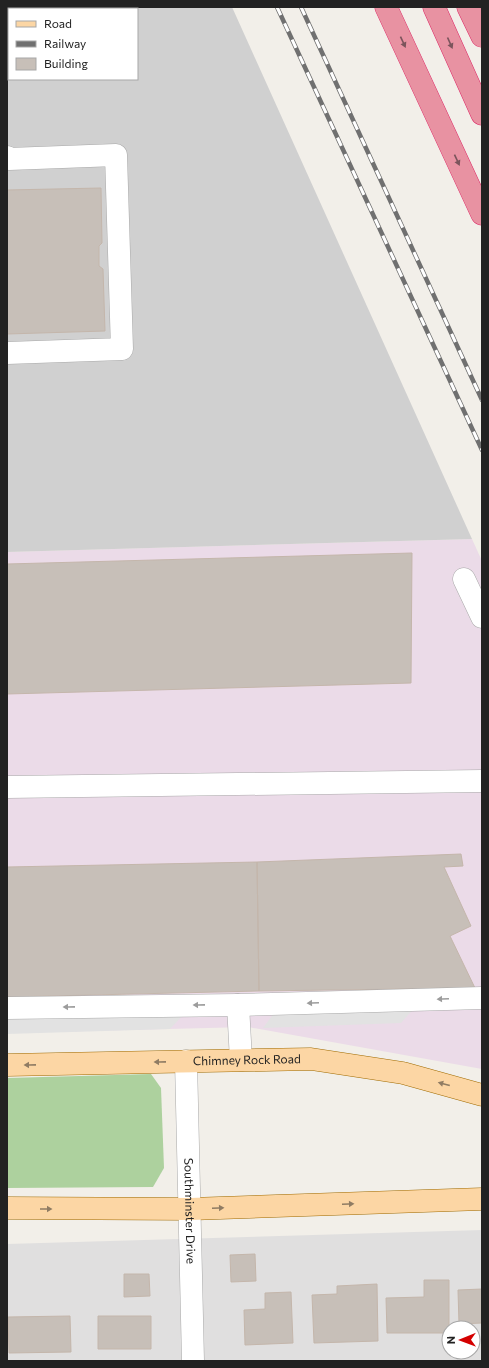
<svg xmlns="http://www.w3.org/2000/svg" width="489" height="1368" font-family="Commissioner,sans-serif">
	<rect width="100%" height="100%" fill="#f2efe9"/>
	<path fill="#e0dfdf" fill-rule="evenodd" d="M482,1230V1361H7V1244ZM449,1328H473V1352H449Z"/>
	<path fill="#ebdbe8" d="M472,539L482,561V1069L248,1027L7,1033V552Z"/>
	<path fill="#d0d0d0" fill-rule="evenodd" d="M7,7H232L472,539L7,552ZM9,9H137V79H9Z"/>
	<path fill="#add19e" d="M151,1074L161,1088L164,1168L153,1187L7,1188V1078Z"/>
	<path fill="#e2e2e2" d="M416,1006L401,1023L263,1028L277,1009Z
		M187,1011L170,1029L7,1034V1015Z"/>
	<path fill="#c7bfb8" stroke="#c4b6ab" d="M101,188L102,243L99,246V266L103,269L105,331L7,334V190Z
		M412,553L411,683L7,694V564Z
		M461,854L463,866L444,867L471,926L450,936L475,988L259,991L257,862Z
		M257,862L259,991L7,997V867Z
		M255,1254L256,1281L231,1282L230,1255Z
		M124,1274H149L150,1296L124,1297Z
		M424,1280H449V1333H387L386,1298L424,1297Z
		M377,1284L378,1341L314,1343L312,1295L337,1294V1286Z
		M482,1289V1323L459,1324L458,1290Z
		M291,1292L293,1343L245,1345L244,1310L265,1309V1293Z
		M70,1316L71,1352L9,1353L8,1317Z
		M98,1316H151V1349H98Z"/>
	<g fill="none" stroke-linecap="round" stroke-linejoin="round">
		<defs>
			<g id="minor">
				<path d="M7,157L9,159L116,155L122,349L7,353"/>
				<path d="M464,579L482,617"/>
				<path d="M7,787L482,781"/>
				<path d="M238,1005L241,1060"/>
				<path d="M7,1008L238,1005L482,998"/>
				<path id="s1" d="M186,1061L193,1361"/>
			</g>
			<g id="major">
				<path id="s2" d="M7,1065L311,1059L403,1073L482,1095"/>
				<path d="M7,1208L190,1209L482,1199"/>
			</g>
			<path id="highway" d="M386,7L482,214
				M434,7L482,114
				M468,7L482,36"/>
		</defs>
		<use href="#minor" stroke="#a9a9a9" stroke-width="23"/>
		<use href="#major" stroke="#a06b00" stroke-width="23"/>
		<use href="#highway" stroke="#dc2a67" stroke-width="23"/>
		<use href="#minor" stroke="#fff" stroke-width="22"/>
		<use href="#major" stroke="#fcd6a4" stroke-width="22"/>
		<use href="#highway" stroke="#e892a2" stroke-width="22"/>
		<defs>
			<path id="rail" d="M277,7L482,450
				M301,7L482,400"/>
		</defs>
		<use href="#rail" stroke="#707070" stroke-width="4.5"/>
		<use href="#rail" stroke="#fff" stroke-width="3" stroke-dasharray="9" stroke-linecap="butt"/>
	</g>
	<defs><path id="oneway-solid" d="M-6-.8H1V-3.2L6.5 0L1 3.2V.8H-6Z"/></defs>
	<g fill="#7b545c">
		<use href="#oneway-solid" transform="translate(403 42) rotate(65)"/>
		<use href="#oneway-solid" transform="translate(450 43) rotate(66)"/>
		<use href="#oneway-solid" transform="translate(457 160) rotate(65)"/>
	</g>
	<g fill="#9c9c9c">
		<use href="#oneway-solid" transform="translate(443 999) rotate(178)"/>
		<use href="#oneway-solid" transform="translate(313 1003) rotate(178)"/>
		<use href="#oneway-solid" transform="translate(199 1005) rotate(179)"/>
		<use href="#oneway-solid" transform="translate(69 1007) rotate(179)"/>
	</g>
	<g fill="#8f7c63">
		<use href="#oneway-solid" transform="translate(160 1062) rotate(179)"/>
		<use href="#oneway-solid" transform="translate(30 1065) rotate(179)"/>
		<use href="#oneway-solid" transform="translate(444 1084) rotate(-165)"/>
		<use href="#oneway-solid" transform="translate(348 1204) rotate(-2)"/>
		<use href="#oneway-solid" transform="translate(218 1208) rotate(-2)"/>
		<use href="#oneway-solid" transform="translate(46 1209)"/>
	</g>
	<g text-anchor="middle" stroke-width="4" stroke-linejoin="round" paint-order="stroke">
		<g font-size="12" fill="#222" stroke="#fff">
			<text dy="4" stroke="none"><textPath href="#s2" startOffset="240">Chimney Rock Road</textPath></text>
			<text dy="4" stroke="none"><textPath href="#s1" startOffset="150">Southminster Drive</textPath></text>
		</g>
	</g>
	<rect width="489" height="1368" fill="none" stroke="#222222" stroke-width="16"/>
	<rect x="8" y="8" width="130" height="72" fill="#ffffff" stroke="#a7a7a7"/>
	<rect x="16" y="21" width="20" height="6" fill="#fcd6a4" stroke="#a7a7a7"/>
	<text x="44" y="28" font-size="12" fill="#222222">Road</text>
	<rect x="16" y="41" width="20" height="6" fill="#707070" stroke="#a7a7a7"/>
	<text x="44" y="48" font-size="12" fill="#222222">Railway</text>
	<rect x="16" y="58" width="20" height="12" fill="#c7bfb8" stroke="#a7a7a7"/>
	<text x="44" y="68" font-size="12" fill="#222222">Building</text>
	<g transform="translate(461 1340) rotate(269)"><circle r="19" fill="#ffffff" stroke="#a7a7a7"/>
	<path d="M0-3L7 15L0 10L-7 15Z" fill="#d40000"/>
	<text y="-6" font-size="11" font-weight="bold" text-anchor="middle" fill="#222222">N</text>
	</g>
</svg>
